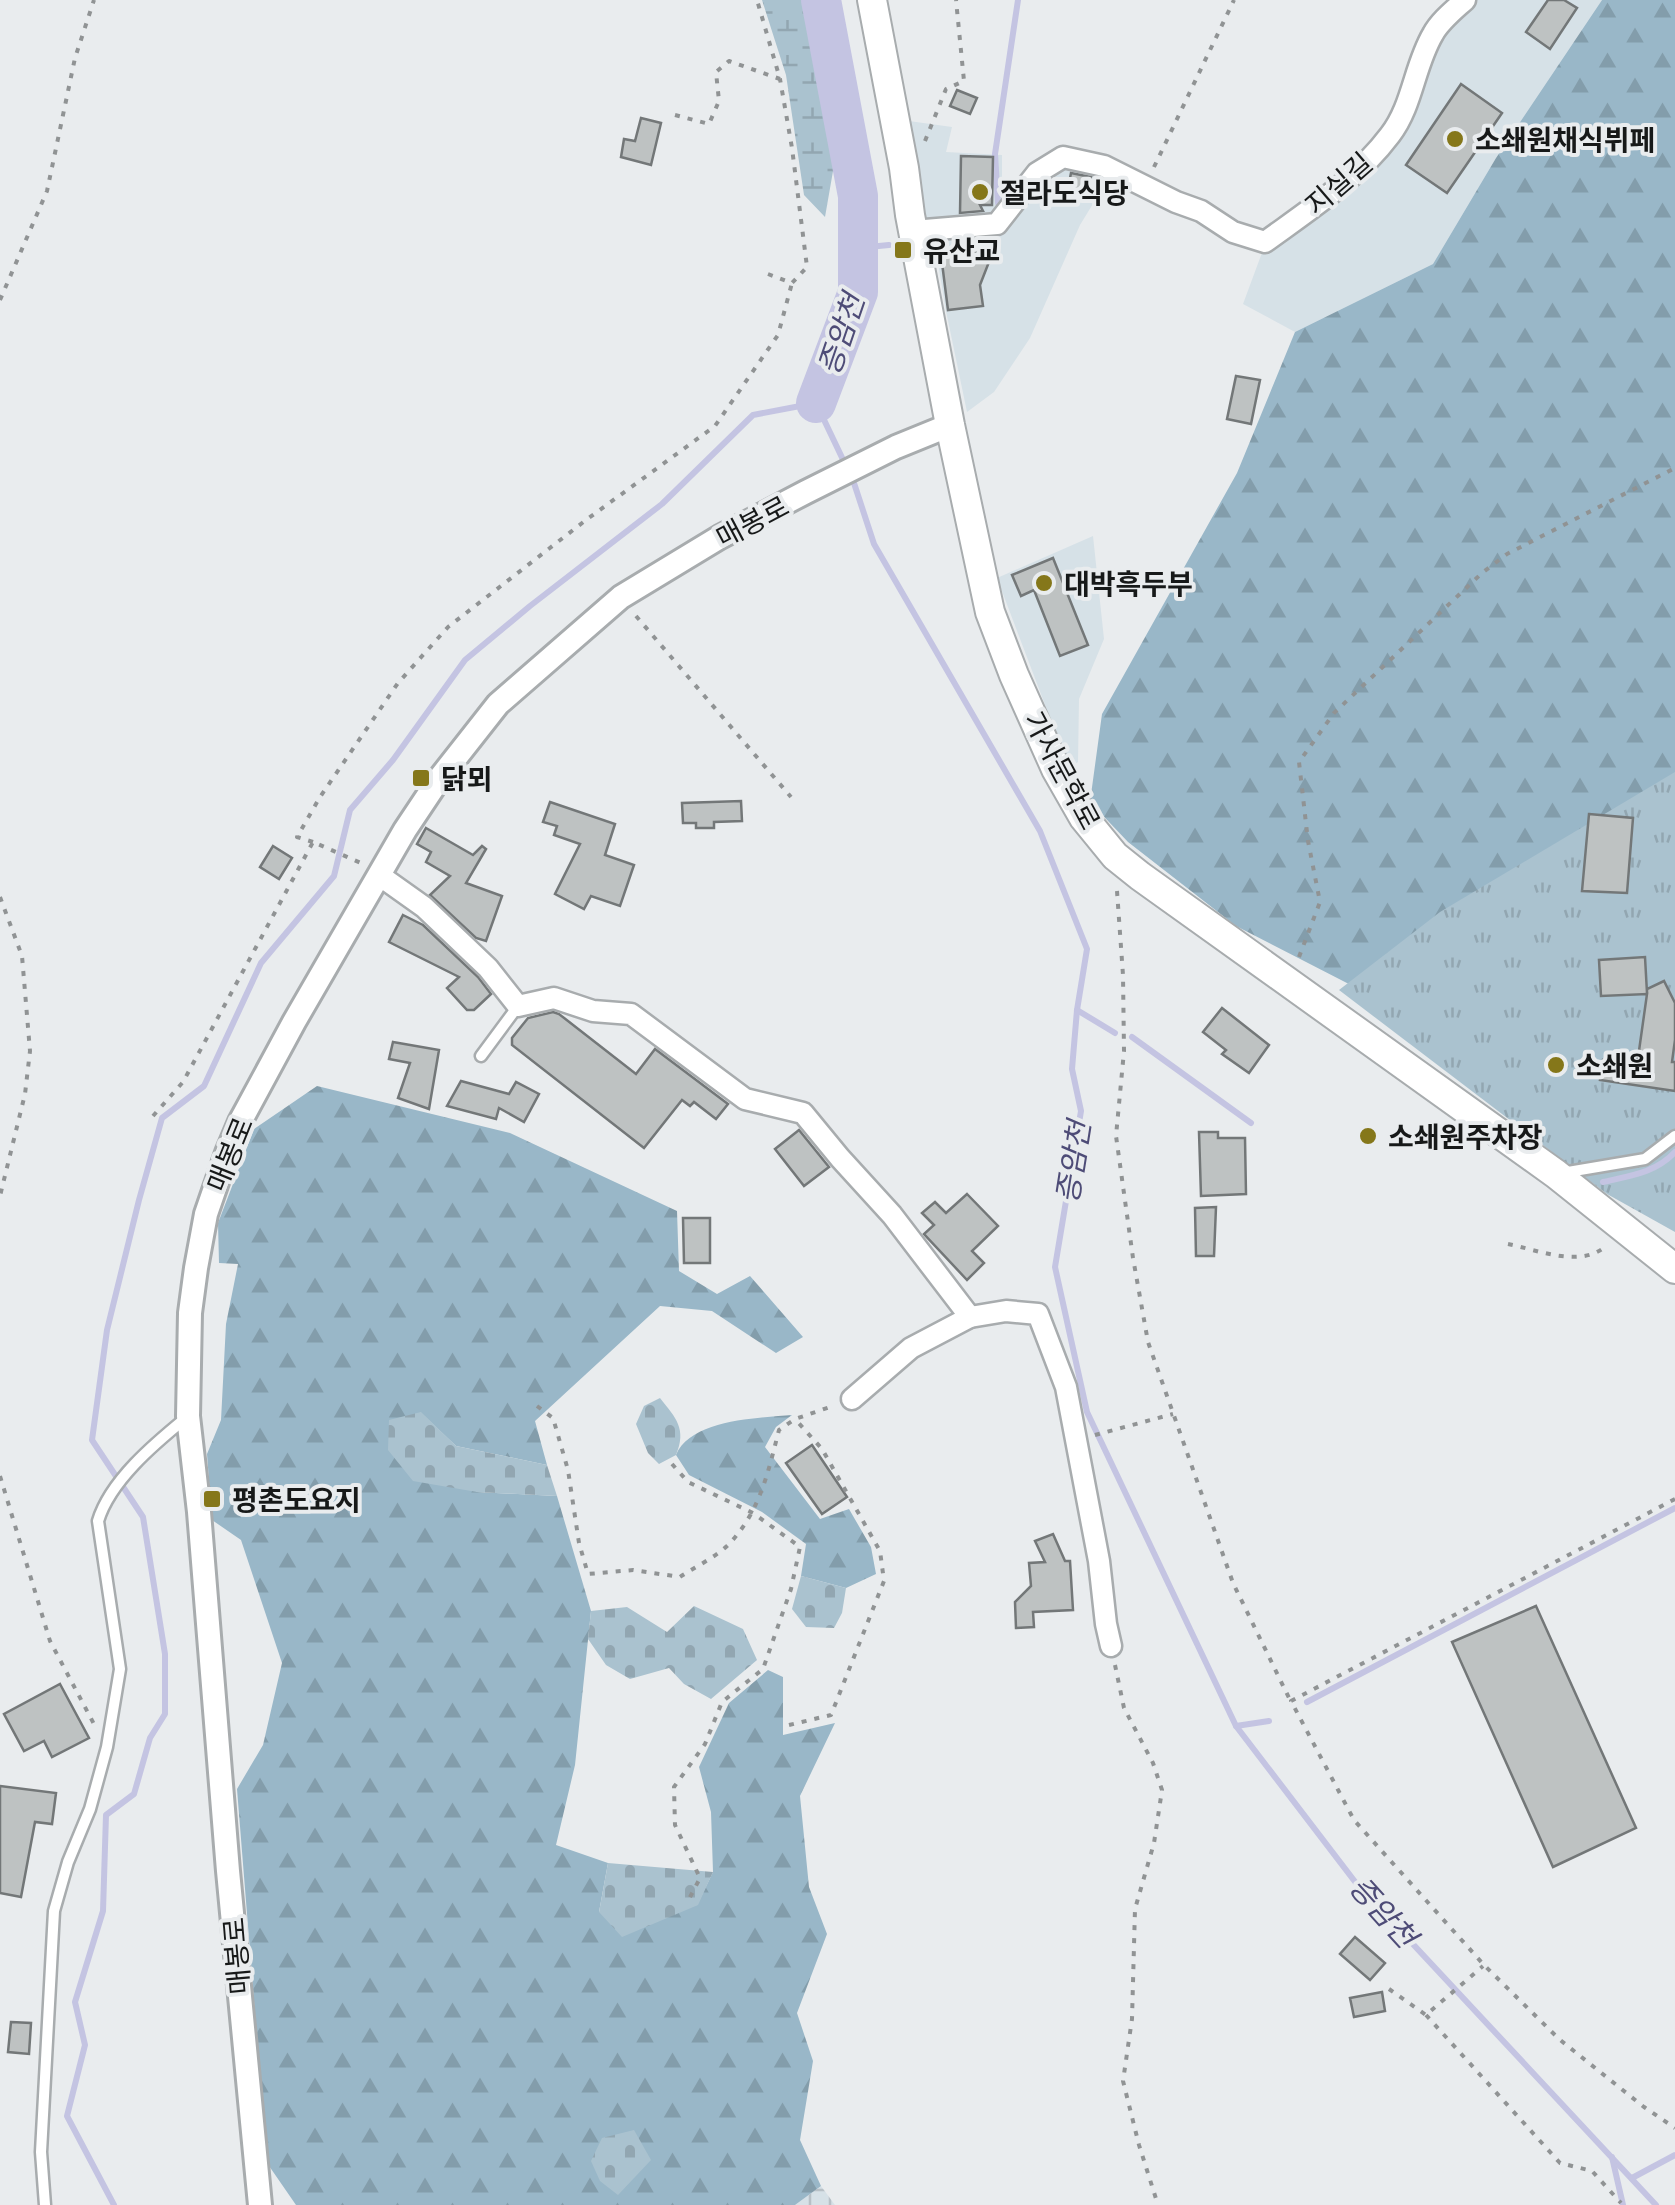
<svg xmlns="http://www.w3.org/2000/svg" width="1675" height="2205" font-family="'Exo 2','Noto Sans KR',sans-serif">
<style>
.built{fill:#d6e1e7}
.industrial{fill:url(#industrial-grid)}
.forest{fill:url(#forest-firs)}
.wetland{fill:url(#wetland-marsh)}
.cemetery{fill:url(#cemetery-stones)}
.park{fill:url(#park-tufts)}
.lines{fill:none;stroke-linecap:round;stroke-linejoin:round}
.stream{stroke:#c4c4e2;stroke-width:6}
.river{stroke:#c4c4e2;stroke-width:40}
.building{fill:#bec2c2;stroke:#737778;stroke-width:2.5}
.service-casing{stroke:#a8acae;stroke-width:15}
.minor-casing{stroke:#a8acae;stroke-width:25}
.tertiary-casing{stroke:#a8acae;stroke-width:28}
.secondary-casing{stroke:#a8acae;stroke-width:32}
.path{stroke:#909394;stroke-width:4;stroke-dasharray:5 8;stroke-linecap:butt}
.service{stroke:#fff;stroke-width:10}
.minor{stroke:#fff;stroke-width:20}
.tertiary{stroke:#fff;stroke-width:22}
.secondary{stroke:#fff;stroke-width:28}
.poi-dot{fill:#85771a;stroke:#e9ecee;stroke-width:4}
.labels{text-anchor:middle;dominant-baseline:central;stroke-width:8;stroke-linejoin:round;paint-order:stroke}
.poi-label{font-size:28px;font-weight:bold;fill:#171919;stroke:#e9ecee;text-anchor:start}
.street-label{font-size:28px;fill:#171919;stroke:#e9ecee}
.water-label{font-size:30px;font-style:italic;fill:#4e4c77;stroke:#e9ecee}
</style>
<defs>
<pattern id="industrial-grid" width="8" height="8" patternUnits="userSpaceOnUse" patternTransform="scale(2.5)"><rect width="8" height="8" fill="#d6e1e7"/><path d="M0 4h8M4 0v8" fill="none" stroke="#b7c0c6"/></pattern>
<pattern id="forest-firs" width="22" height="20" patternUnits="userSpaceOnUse" patternTransform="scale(2.5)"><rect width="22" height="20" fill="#99b7c8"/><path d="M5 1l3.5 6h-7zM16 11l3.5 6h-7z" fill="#839dab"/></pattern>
<pattern id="wetland-marsh" width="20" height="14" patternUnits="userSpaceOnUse" patternTransform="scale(2.5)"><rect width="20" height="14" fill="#aac2cf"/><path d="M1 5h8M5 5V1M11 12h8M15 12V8" fill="none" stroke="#92a6b1"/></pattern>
<pattern id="cemetery-stones" width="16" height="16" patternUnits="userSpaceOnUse" patternTransform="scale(2.5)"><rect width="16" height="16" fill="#aac2cf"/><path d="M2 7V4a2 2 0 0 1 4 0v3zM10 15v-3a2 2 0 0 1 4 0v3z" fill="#92a6b1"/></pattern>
<pattern id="park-tufts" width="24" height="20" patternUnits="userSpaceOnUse" patternTransform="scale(2.5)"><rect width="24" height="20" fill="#aac2cf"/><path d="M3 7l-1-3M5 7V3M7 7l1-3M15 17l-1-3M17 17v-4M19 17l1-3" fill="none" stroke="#92a6b1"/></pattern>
</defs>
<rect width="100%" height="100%" fill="#e9ecee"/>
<g class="built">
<path d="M1475 0H1602L1496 158 1433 264 1295 332 1243 304 1263 250 1343 195 1442 33Z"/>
<path d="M909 121 952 127 946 152 1002 155V200L988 219 923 222Z"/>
<path d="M1065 160 1110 176 1080 225 1030 338 994 392 967 412 946 311 934 239 999 231 1041 175Z"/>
<path d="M1093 536 1104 639 1079 699 1078 762 1069 768 997 578Z"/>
</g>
<path class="industrial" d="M821 2186 835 2205H795Z"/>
<g class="forest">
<path d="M1602 0H1675V1195L1415 1018 1236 926 1128 842 1090 802 1102 714 1237 473 1295 332 1433 264 1496 158Z"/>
<path d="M317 1086 510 1133 677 1211 679 1271 717 1294 750 1276 803 1337 776 1353 712 1311 660 1306 535 1421 547 1465 456 1446 420 1412 477 1492 557 1496 591 1611 575 1765 556 1845 608 1863 599 1912 697 1905 713 1872 711 1812 699 1767 729 1703 768 1670 783 1677V1735L835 1723 800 1796 809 1887 827 1934 797 2013 813 2061 800 2140 821 2186 795 2205H296L267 2163 237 1789 263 1745 282 1663 241 1540 212 1520 207 1454 221 1420 226 1324 238 1264 219 1263 218 1223 254 1129Z"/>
<path d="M792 1415 776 1427 765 1447 820 1519 849 1509 871 1547 876 1574 846 1588 801 1576 806 1544 762 1512 689 1475 676 1455C691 1419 759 1418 792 1415Z"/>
</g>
<path class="wetland" d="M762 0H803L821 56 840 131 825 217 804 195 786 75Z"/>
<g class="cemetery">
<path d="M660 1398C676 1418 687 1429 676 1455L659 1464 648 1453 636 1424 644 1406Z"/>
<path d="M421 1412 456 1446 547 1465 557 1496 477 1492 413 1481 388 1450 389 1420Z"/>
<path d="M801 1576 846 1588 842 1613 834 1628 806 1627 792 1609Z"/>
<path d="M694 1606 743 1629 757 1660 711 1699 684 1684 669 1668 630 1679 606 1665 588 1639 591 1611 627 1607 667 1632Z"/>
<path d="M608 1863 713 1872 698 1905 622 1937 599 1912Z"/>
<path d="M634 2130 651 2160 618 2195 600 2181 591 2161 602 2138Z"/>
</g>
<path class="park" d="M1675 772V1232L1607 1194 1339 990 1440 912Z"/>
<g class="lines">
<g class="stream">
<path d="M998 203 995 154 1018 0"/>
<path d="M858 248 889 245"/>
<path d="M852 477 874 544 1040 831 1087 949 1077 1010 1072 1069 1081 1111 1055 1267 1087 1412 1236 1726 1356 1883 1656 2205"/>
<path d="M1077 1010 1115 1033"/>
<path d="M1132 1037 1251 1123"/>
<path d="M1603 1182C1629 1176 1656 1173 1675 1152"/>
<path d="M1307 1702 1675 1508"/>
<path d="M1236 1726 1269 1721"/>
<path d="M1612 2157 1623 2205"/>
<path d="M1632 2178 1675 2155"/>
<path d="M114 2205 67 2116 85 2045 75 2002 103 1911 106 1815 134 1794 150 1738 165 1714V1654L143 1517 92 1440 107 1330 139 1200 162 1118 204 1086 261 963 334 876 350 810 393 760 465 660 530 606 662 504 753 415 816 403 846 466"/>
</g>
<path class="river" d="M816 403 858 292V196L821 0"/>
</g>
<g class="building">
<path d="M1548 0H1564L1577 8 1550 49 1526 32Z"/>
<path d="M1461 84 1502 113 1447 193 1406 165Z"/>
<path d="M957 90 977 98 970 114 950 106Z"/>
<path d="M641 118 661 123 651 165 621 157 624 139 635 141Z"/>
<path d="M961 156 993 157 992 205H980L983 211 960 213Z"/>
<path d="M1071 173 1091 177 1088 192 1068 188Z"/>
<path d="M994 249 980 285 983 306 948 310 941 255Z"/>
<path d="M1236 376 1260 380 1251 424 1227 419Z"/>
<path d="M1053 558 1088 645 1060 656 1034 590 1021 596 1012 575Z"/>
<path d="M741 801 742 821 714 822V828H696V823H683L682 803Z"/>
<path d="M550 802 615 824 605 855 634 865 620 906 591 896 584 909 555 894 580 844 554 835 557 826 543 822Z"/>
<path d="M1589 814 1633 818 1627 893 1582 891Z"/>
<path d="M426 828 473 855 482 846 486 849 466 883 502 896 486 941 476 938 430 895 450 876 426 862 431 852 417 844Z"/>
<path d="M273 846 292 858 279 879 260 867Z"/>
<path d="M403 915 423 925 478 977 491 994 474 1010H467L447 988 459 977 389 942Z"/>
<path d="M1645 957 1647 993V989L1664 981 1675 1003V1040L1672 1062H1675V1091L1600 1080 1603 1060 1637 1065 1647 994 1601 996 1599 960Z"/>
<path d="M1222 1008 1269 1045 1249 1073 1222 1054 1226 1050 1203 1032Z"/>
<path d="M553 1012 559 1014 636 1074 655 1049 728 1104 716 1119 694 1102 690 1106 682 1100 644 1148 512 1045V1038L528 1018Z"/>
<path d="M393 1042 439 1050 429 1109 398 1098 410 1063 389 1059Z"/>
<path d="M461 1081 509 1094 516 1082 539 1094 524 1122 499 1108 496 1119 447 1106Z"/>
<path d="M799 1130 829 1167 804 1186 775 1149Z"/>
<path d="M1199 1132H1218V1138H1245L1246 1194 1201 1196Z"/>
<path d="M967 1194 998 1226 972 1251 984 1263 967 1280 924 1234 934 1225 922 1213 935 1202 946 1213Z"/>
<path d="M1216 1207 1214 1256H1196L1195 1208Z"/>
<path d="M683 1218H710V1263H684Z"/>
<path d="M812 1445 847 1497 822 1514 786 1463Z"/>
<path d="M1053 1534 1065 1561H1070L1073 1610 1033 1612 1034 1627 1016 1628 1015 1602 1031 1586 1029 1563 1045 1562 1035 1541Z"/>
<path d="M1536 1606 1636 1828 1553 1867 1452 1642Z"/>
<path d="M60 1684 89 1738 52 1757 44 1741 24 1751 4 1714Z"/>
<path d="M0 1786 56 1793 52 1824 35 1822 21 1897 0 1893Z"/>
<path d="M1355 1937 1385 1963 1370 1980 1340 1954Z"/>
<path d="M1382 1992 1385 2011 1354 2017 1350 1998Z"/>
<path d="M11 2022 31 2023 29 2054 8 2052Z"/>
</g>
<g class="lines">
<defs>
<g id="service">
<path d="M481 1056 518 1006"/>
<path d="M1562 1173 1645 1159 1675 1136"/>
<path d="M45 2205 41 2152 54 1911 68 1862 90 1809 107 1747 120 1669 98 1521C110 1481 154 1444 186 1418"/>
</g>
<g id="minor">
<path d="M913 231 997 224 1037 173 1063 157 1104 166 1176 202 1201 211 1233 232 1265 242C1309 210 1357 179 1390 135 1413 105 1414 66 1433 34 1440 21 1454 10 1465 0"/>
<path d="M379 875 424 907 488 968 518 1006 554 998 593 1011 631 1014 745 1099 803 1113 840 1158 892 1215 970 1317 1006 1311 1038 1314 1066 1387 1099 1561 1106 1624 1111 1646"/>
<path d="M852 1399 911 1348 970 1317"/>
</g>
<path id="tertiary" d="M260 2205 228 1871 199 1512 188 1416 190 1313 196 1268 206 1214 227 1153 240 1122 294 1022 405 830 439 779 498 704 621 597 720 537 806 492 896 447 950 425"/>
<path id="secondary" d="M872 0 904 168 910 215 950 425 990 612 1014 675 1056 769 1084 818 1115 856 1140 876 1556 1174 1675 1269"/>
</defs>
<use href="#service" class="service-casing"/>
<use href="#minor" class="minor-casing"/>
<use href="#tertiary" class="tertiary-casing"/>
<use href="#secondary" class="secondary-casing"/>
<g class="path">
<path d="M675 115 709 124 719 101 716 72 729 61 780 79 757 0"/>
<path d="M925 141 946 89 964 81 956 0"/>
<path d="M1154 167 1234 0"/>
<path d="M768 274 792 283 807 267 792 148 780 79"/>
<path d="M0 300 47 191 75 58 94 0"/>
<path d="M636 616 791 797"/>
<path d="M313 842 297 837 320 797 398 683 448 627 586 520 715 426 778 335 792 283"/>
<path d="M1117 891 1123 975 1124 1051 1116 1136 1133 1258 1148 1342 1233 1583 1290 1700"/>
<path d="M0 897 22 956 30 1051 25 1094 0 1196"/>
<path d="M1299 957 1320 902 1308 841 1299 762 1334 713 1482 573 1507 554 1675 468"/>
<path d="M153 1116 183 1082 313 842 361 863"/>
<path d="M1508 1244C1538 1250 1582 1269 1607 1245"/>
<path d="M537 1406 553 1418 568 1470 579 1543 588 1574 633 1570 680 1577C695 1567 714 1558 727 1546 760 1513 768 1472 779 1430L795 1419 833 1406"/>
<path d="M1095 1435 1173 1414"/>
<path d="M672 1464 688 1482 753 1513 800 1547 791 1589 763 1669 722 1702 705 1744 674 1787 675 1825 700 1878 688 1901"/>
<path d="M0 1476 50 1641 95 1726"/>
<path d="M1675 1499 1291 1701 1354 1820 1484 1965 1559 2039 1644 2107 1675 2128"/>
<path d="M1115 1665 1124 1708 1153 1763 1162 1790 1154 1843 1135 1909 1132 2019 1123 2081 1139 2145 1158 2205"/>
<path d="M789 1725 831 1715 884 1581 880 1551 822 1449 795 1419"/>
<path d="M1389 1989 1426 2015 1483 1966"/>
<path d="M1426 2015 1560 2163 1592 2171 1621 2203"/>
</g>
<use href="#service" class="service"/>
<use href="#minor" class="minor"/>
<use href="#tertiary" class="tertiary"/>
<use href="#secondary" class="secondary"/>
</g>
<g class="poi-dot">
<circle cx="1455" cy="139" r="10"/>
<circle cx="980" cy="192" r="10"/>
<rect x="893" y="240" width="20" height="20" rx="5"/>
<circle cx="1044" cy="583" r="10"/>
<rect x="411" y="768" width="20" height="20" rx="5"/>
<circle cx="1556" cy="1065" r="10"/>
<circle cx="1368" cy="1136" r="10"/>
<rect x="202" y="1489" width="20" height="20" rx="5"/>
</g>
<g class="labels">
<g class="poi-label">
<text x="1475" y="139">소쇄원채식뷔페</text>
<text x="1000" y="192">절라도식당</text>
<text x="923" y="250">유산교</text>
<text x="1064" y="583">대박흑두부</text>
<text x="441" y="778">닭뫼</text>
<text x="1576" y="1065">소쇄원</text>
<text x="1388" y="1136">소쇄원주차장</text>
<text x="232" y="1499">평촌도요지</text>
</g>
<g class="street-label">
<text transform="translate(1338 183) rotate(-41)">지실길</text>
<text transform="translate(752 521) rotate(-28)">매봉로</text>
<text transform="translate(1063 770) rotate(62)">가사문학로</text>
<text transform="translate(229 1154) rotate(-68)">매봉로</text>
<text transform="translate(236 1956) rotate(-95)">매봉로</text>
</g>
<g class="water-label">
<text transform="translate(840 334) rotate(-71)">증암천</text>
<text transform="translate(1072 1162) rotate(-81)">증암천</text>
<text transform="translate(1384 1911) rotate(48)">증암천</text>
</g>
</g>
</svg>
